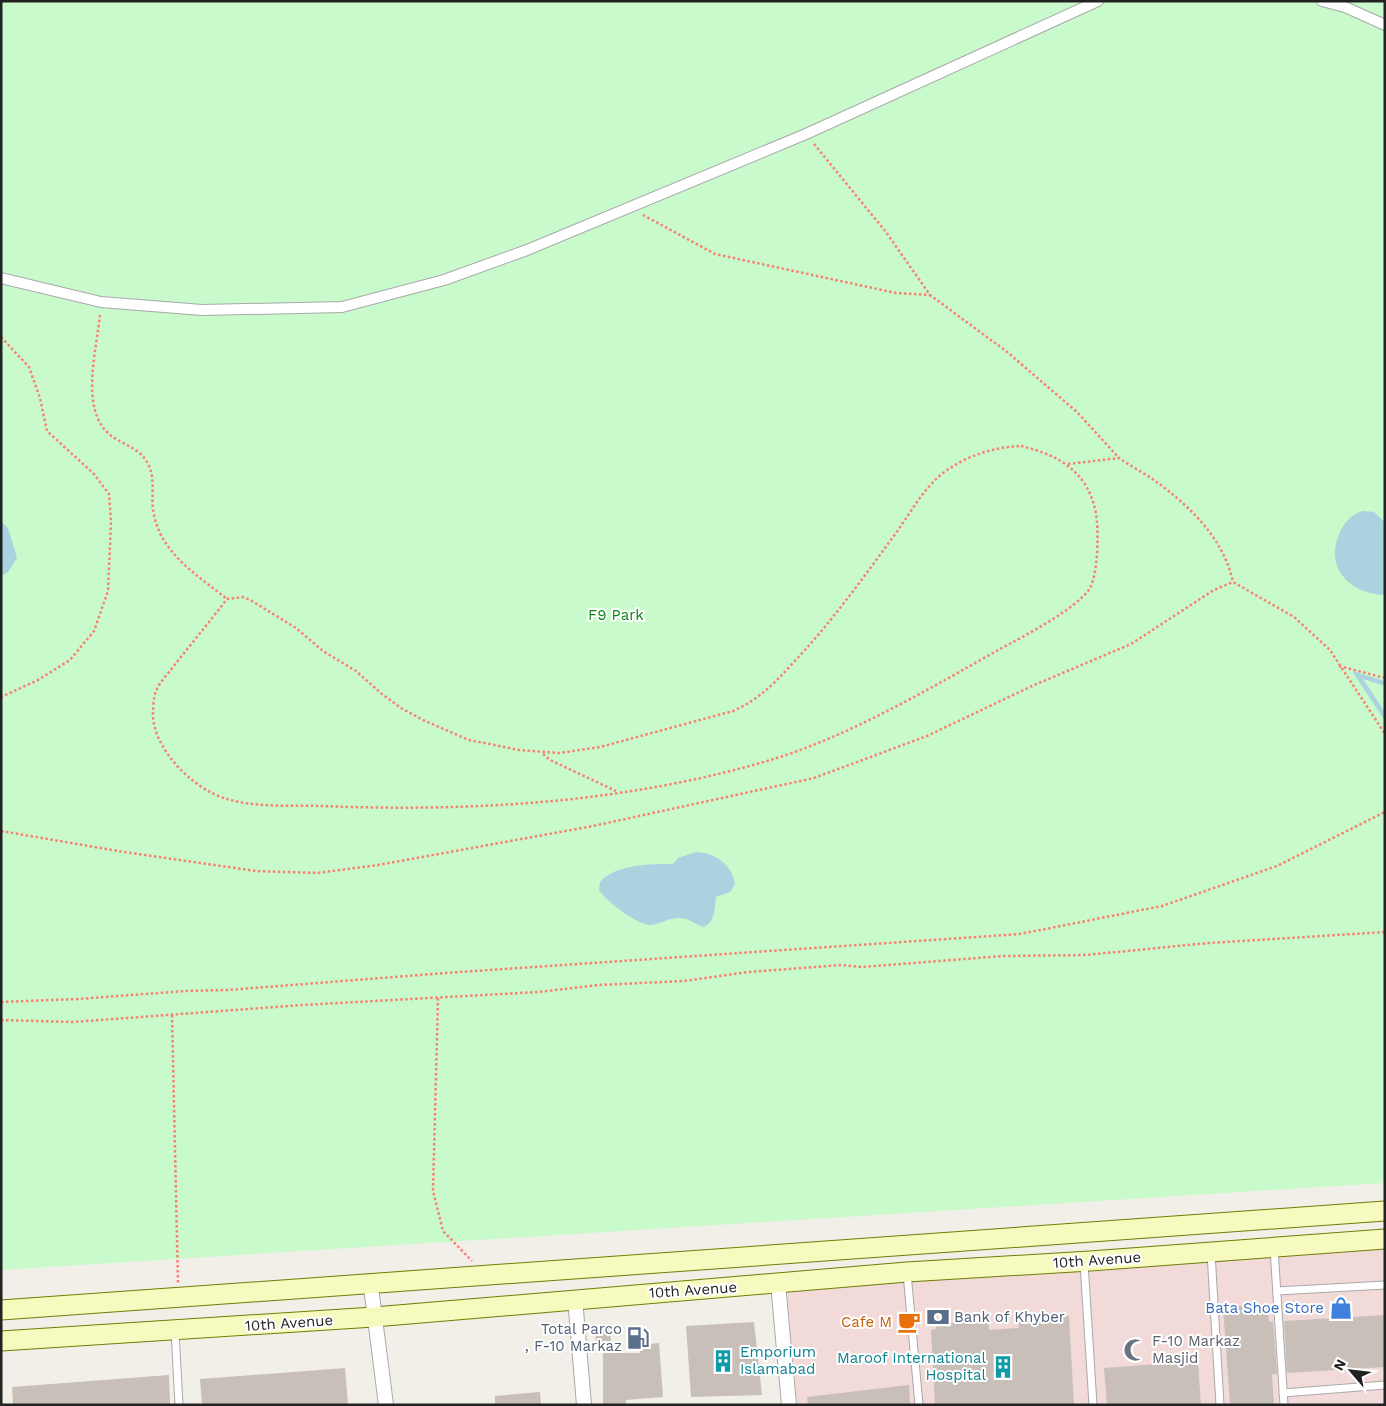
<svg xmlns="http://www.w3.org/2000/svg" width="1386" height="1406" font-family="'Work Sans',sans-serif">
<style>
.commercial{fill:#f2dad9}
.park{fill:#c8facc}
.water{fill:#aad3df}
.building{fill:#c7bfb8}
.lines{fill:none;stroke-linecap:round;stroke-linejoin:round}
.service-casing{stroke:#a9a9a9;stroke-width:9}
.pedestrian-casing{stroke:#a9a9a9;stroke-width:12}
.minor-casing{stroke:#a9a9a9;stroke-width:16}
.secondary-casing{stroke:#707d05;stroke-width:21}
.path{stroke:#fa8072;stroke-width:2.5;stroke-dasharray:2.5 2.5;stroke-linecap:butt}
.service{stroke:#fff;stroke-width:7}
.pedestrian{stroke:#fff;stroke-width:10}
.minor{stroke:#fff;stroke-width:14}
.secondary{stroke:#f7fabf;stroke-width:19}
.labels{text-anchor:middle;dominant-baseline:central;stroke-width:4;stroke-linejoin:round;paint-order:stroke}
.park-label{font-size:15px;fill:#0c8416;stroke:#fff}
.street-label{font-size:15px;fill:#222;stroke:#fff}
.shop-label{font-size:15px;fill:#366cbe;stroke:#fff;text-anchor:end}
.service-label{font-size:15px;fill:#4e5e75;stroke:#fff;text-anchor:start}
.food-label{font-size:15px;fill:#c56008;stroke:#fff;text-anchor:end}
.worship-label{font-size:15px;fill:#5b616d;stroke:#fff;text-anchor:start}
.culture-label{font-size:15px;fill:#0d838f;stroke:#fff;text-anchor:start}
</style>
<rect width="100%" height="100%" fill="#f2efe9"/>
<path class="commercial" d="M1385 1248V1405H797L787 1290Z"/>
<path class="park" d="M1 1H1385V1183L1 1270Z"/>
<g class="water">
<path d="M1363 511 1374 512 1385 522V595C1347 594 1322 564 1342 528 1347 520 1354 513 1363 511Z"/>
<path d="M1 521 8 528 17 558 8 572 1 576Z"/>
<path d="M1352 671 1385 681V686L1363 679 1385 712V721Z"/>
<path d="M696 852C715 853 732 864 735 884L730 892 716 897C714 910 716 920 704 927 695 924 687 917 678 918 668 918 660 924 651 925 637 925 607 902 599 890L600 882C616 864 650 864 673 864L678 858Z"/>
</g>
<g class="building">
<path d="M1268 1304 1269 1322 1273 1321 1277 1374H1272L1274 1405H1230L1223 1307Z"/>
<path d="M1385 1315V1367L1287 1373 1284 1321Z"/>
<path d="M1069 1316 1074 1405H935L931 1330 936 1329V1324L988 1321 989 1330 1019 1328 1018 1319Z"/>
<path d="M754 1322 762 1395 691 1397 686 1326Z"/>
<path d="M610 1328 611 1341 596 1342 595 1329Z"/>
<path d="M659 1343 663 1397 626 1400V1405H603V1353H640L639 1345Z"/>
<path d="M1198 1361 1201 1405H1107L1104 1368Z"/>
<path d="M345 1368 348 1405H202L200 1379Z"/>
<path d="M169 1375 170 1405H13L12 1387Z"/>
<path d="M909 1385 910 1405H808L807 1397Z"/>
<path d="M540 1392 541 1405H495V1396Z"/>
</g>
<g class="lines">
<defs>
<g id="service">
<path d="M1274 1248 1284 1405"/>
<path d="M1211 1253 1220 1405"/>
<path d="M1084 1263 1093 1405"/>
<path d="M907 1273 919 1405"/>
<path d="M1277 1291 1385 1285"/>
<path d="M175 1331 179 1405"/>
<path d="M1283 1393 1385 1385"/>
</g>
<g id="pedestrian">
<path d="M1322 1 1345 7 1385 25"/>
<path d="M1 278 101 302 202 310 342 307 444 280 527 250 806 134 1098 1"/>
</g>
<g id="minor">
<path d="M778 1283 789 1405"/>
<path d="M371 1287 386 1405"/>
<path d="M575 1298 584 1405"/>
</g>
<g id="secondary">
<path d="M1 1310C463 1281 924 1245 1385 1211"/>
<path d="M1 1341 374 1317 907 1272 1090 1261 1385 1239"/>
</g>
</defs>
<use href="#service" class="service-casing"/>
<use href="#pedestrian" class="pedestrian-casing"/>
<use href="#minor" class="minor-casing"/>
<use href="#secondary" class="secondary-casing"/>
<g class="path">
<path d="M814 144 886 232 930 295 1006 351 1077 412 1119 458"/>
<path d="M643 215 715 254 896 293 930 295"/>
<path d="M100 315C97 347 80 408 108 433 121 445 141 447 149 466 156 482 150 498 154 515 162 554 197 575 227 599"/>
<path d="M1 337 29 367 40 398 47 431 94 474 109 494 111 522 108 591 94 631 70 660 38 680 1 697"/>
<path d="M1021 446C1060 455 1089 473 1096 514 1099 530 1098 574 1090 588 1078 608 1021 638 1000 649 929 689 846 738 767 761 624 803 471 812 322 806 292 805 257 808 227 799 194 790 151 748 153 711 153 706 154 696 156 691 160 681 170 672 176 663 193 642 210 621 227 599L243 597 252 601 296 628 323 651 356 671 382 694 401 708 423 720 469 740 519 750 559 753 600 747 733 711C758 700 774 684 792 664 831 623 863 578 896 533 911 512 923 489 943 473 966 456 993 447 1021 446Z"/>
<path d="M1068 464 1119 458C1132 467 1146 474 1158 483 1192 508 1224 540 1233 582"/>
<path d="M1339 666 1385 678"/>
<path d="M543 754 550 760 616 791"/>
<path d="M1 831 124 852 256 871 317 873 378 865 593 826 814 778 927 736 1032 686 1131 644 1214 590 1233 582 1294 617 1330 650 1385 734"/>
<path d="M438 998 433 1191 443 1231 472 1261"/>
<path d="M1 1002 78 999 185 991 228 990 445 973 1020 934 1162 906 1277 866 1385 812"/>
<path d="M172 1015 178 1283"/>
<path d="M1 1020 73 1022 302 1005 538 992 599 985 684 981 748 972 842 965 862 967 1003 956 1086 955 1209 943 1385 932"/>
</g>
<use href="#service" class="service"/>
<use href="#pedestrian" class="pedestrian"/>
<use href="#minor" class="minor"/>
<use href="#secondary" class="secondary"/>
</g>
<defs>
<symbol id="shop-bare" viewBox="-9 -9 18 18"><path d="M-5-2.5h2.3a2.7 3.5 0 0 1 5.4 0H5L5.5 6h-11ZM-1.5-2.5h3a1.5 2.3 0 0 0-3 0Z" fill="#3f7fe0" stroke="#fff" stroke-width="2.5" paint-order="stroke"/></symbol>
<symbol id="bank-bare" viewBox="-9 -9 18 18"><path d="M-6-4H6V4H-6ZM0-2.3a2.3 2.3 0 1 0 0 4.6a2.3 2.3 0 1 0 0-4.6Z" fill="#5c6f8a" stroke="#fff" stroke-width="2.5" paint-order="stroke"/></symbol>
<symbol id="cafe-bare" viewBox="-9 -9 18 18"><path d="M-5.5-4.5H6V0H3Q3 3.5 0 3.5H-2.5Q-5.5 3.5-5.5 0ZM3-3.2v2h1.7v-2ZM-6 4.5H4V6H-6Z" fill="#e8710a" stroke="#fff" stroke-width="2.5" paint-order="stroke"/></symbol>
<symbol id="fuel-bare" viewBox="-9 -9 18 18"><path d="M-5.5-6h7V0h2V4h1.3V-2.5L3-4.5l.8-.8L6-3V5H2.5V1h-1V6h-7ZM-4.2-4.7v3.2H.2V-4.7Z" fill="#5c6f8a" stroke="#fff" stroke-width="2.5" paint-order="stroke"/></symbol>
<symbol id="mosque-bare" viewBox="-9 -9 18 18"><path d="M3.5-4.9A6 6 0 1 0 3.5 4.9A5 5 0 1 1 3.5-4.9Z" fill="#6b7280" stroke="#fff" stroke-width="2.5" paint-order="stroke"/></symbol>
<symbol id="building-bare" viewBox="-9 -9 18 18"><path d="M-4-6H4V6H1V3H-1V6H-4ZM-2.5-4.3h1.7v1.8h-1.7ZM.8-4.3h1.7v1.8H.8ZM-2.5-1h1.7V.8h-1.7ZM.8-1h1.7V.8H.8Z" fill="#0f9aa8" stroke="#fff" stroke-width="2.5" paint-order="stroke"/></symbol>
</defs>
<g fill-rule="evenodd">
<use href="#shop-bare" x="1325" y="1292" width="32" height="32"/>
<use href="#bank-bare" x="922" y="1301" width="32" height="32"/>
<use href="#cafe-bare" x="893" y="1306" width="32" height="32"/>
<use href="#fuel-bare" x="622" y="1322" width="32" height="32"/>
<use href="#mosque-bare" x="1119" y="1334" width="32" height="32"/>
<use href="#building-bare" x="707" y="1345" width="32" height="32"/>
<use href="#building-bare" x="987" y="1351" width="32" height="32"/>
</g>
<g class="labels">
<g class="park-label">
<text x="616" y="615">F9 Park</text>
</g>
<g class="street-label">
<text transform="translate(1097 1260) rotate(-4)">10th Avenue</text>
<text transform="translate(693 1290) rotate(-4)">10th Avenue</text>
<text transform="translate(289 1323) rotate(-4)">10th Avenue</text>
</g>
<g class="shop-label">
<text x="1324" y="1308">Bata Shoe Store</text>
</g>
<g class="service-label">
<text x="954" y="1317">Bank of Khyber</text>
<text x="622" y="1329" text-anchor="end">Total Parco<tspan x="622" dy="17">, F-10 Markaz</tspan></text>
</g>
<g class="food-label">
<text x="892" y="1322">Cafe M</text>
</g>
<g class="worship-label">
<text x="1152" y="1341">F-10 Markaz<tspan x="1152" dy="17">Masjid</tspan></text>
</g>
<g class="culture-label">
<text x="740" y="1352">Emporium<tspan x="740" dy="17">Islamabad</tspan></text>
<text x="986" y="1358" text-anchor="end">Maroof International<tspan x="986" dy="17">Hospital</tspan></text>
</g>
</g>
<rect width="1386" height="1406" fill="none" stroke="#222222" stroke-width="5"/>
<g transform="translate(1351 1371) rotate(298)" stroke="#ffffff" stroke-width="4" paint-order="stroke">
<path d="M0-4L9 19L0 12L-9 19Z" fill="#222222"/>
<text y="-8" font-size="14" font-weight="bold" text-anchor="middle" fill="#222222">N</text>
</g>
</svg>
